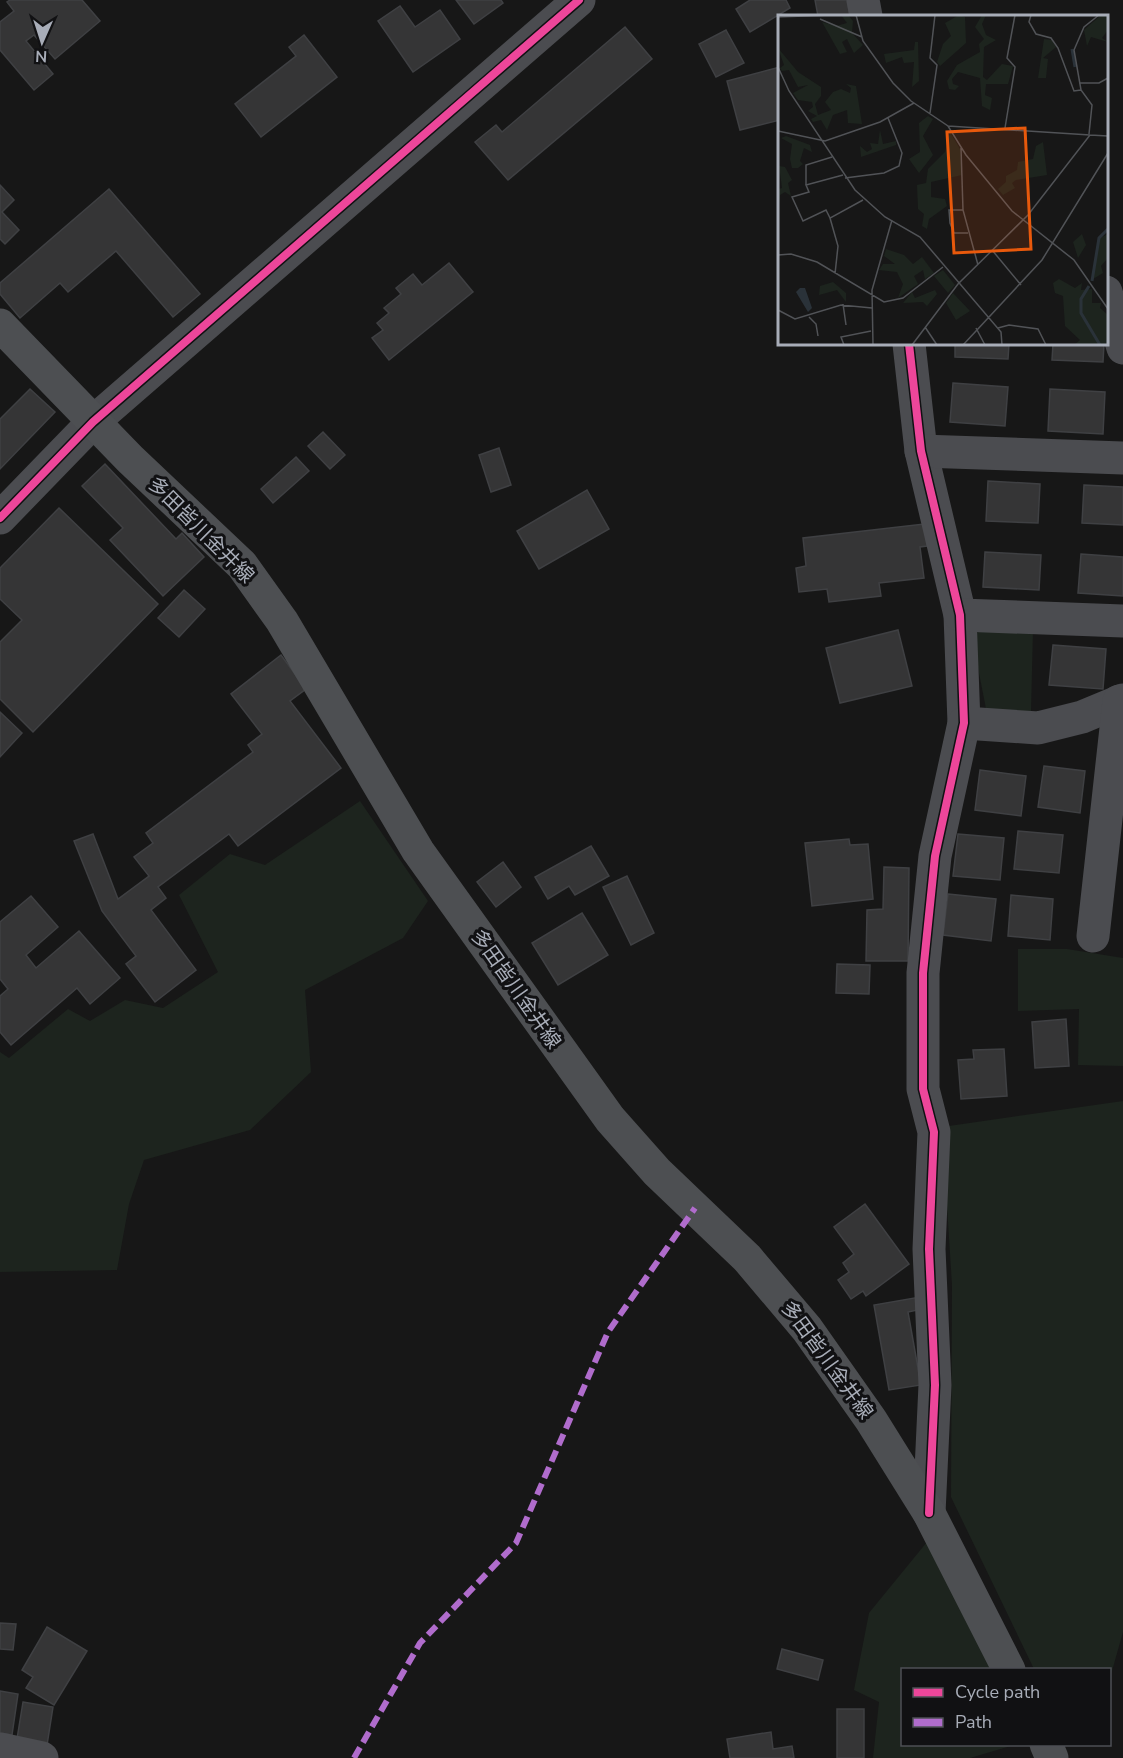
<svg xmlns="http://www.w3.org/2000/svg" width="1123" height="1758" font-family="'Nunito Sans','Noto Sans JP',sans-serif">
<style>
.green{fill:#1d241e}
.building{fill:#353536;stroke:#3f4043;stroke-width:1.5}
.lines{fill:none;stroke-linecap:round;stroke-linejoin:round}
.minor{stroke:#4b4c50;stroke-width:33}
.major{stroke:#4d4f52;stroke-width:33}
.quiet{stroke:#b06ccc;stroke-width:6;stroke-dasharray:12 6;stroke-linecap:butt}
.cycleway-casing{stroke:#111113;stroke-width:11}
.cycleway{stroke:#ed469a;stroke-width:8}
.labels{text-anchor:middle;dominant-baseline:central;stroke-width:6;stroke-linejoin:round;paint-order:stroke}
.street-label{font-size:20px;fill:#a8adb8;stroke:#111113}
.inset-river{fill:none;stroke:#2a3239;stroke-width:3}
.inset-road{fill:none;stroke:#515357;stroke-width:1.5}
.view{fill:#e8590c;fill-opacity:0.15;stroke:#e8590c;stroke-width:3}
.inset-edge{fill:none;stroke:#a8adb8;stroke-width:3}
</style>
<rect width="100%" height="100%" fill="#171717"/>
<g class="green">
<path d="M985 627 1033 629 1031 712 987 714 972 637Z"/>
<path d="M360 801 428 901 403 938 305 990 311 1072 250 1130 144 1160 129 1204 117 1270 0 1272V1052L9 1058 68 1009 90 1021 125 1000 163 1008 218 972 179 895 230 854 265 865Z"/>
<path d="M1018 949H1067L1123 958V1066L1078 1065 1079 1009 1018 1011Z"/>
<path d="M1123 1101V1632L1110 1678V1670L1034 1669 951 1497 952 1285 942 1127Z"/>
<path d="M927 1542 993 1669 902 1670V1744L1014 1745 970 1758H873L879 1702 854 1690 869 1613Z"/>
</g>
<g class="building">
<path d="M10 0H82L100 21 55 59 34 35 26 41 53 74 34 90 0 50V22L14 11 7 2Z"/>
<path d="M456 0H501L503 3 474 24Z"/>
<path d="M750 0H786L790 8 750 32 736 9Z"/>
<path d="M815 0H847L850 16H818Z"/>
<path d="M400 6 415 27 440 10 460 39 413 72 378 21Z"/>
<path d="M625 27 652 59 508 180 475 142 496 125 502 132Z"/>
<path d="M726 30 744 63 716 77 699 44Z"/>
<path d="M304 35 337 77 261 137 235 104 296 56 289 47Z"/>
<path d="M780 67V120L740 130 727 81Z"/>
<path d="M0 185 14 200 2 212 19 230 5 244 0 239Z"/>
<path d="M109 189 200 294 173 317 116 251 68 292 60 283 20 318 0 294V283Z"/>
<path d="M449 263 473 292 389 360 372 338 383 330 377 323 389 313 384 308 401 294 396 288 413 274 422 285Z"/>
<path d="M955 344H1009L1008 359 955 357Z"/>
<path d="M1053 344H1104L1103 362 1052 360Z"/>
<path d="M953 383 1008 387 1005 426 950 422Z"/>
<path d="M30 389 55 412 0 469V419Z"/>
<path d="M1050 389 1105 392 1103 434 1048 431Z"/>
<path d="M323 432 345 455 330 469 308 446Z"/>
<path d="M499 448 511 485 491 492 479 455Z"/>
<path d="M296 457 309 471 273 503 261 489Z"/>
<path d="M105 464 176 539 182 533 204 557 163 596 110 540 123 528 82 486Z"/>
<path d="M988 481 1040 484 1038 523 986 521Z"/>
<path d="M1084 485 1123 487V525L1082 523Z"/>
<path d="M587 490 609 529 539 569 517 531Z"/>
<path d="M59 508 158 604 33 732 0 699V642L22 620 0 599V568Z"/>
<path d="M924 524 927 546 920 547 924 578 879 583 881 596 829 602 827 589 799 592 796 568 806 566 803 538Z"/>
<path d="M985 552 1041 555 1039 590 983 587Z"/>
<path d="M1081 554 1123 557V596L1078 593Z"/>
<path d="M184 590 205 609 179 637 158 618Z"/>
<path d="M898 630 912 686 840 703 826 648Z"/>
<path d="M1053 645 1106 649 1103 689 1049 685Z"/>
<path d="M281 655 306 689 290 701 341 768 238 846 229 834 158 887 166 898 151 910 196 970 155 1002 126 964 136 956 102 911 74 841 93 834 118 899 149 876 134 857 153 843 146 833 253 752 248 745 262 734 231 694Z"/>
<path d="M0 712 22 733 0 757Z"/>
<path d="M1044 766 1085 771 1080 813 1038 807Z"/>
<path d="M980 770 1026 776 1021 816 975 810Z"/>
<path d="M1018 831 1063 835 1059 873 1014 869Z"/>
<path d="M958 834 1004 838 1000 880 953 876Z"/>
<path d="M849 839 850 845 868 844 873 899 812 906 805 843Z"/>
<path d="M591 846 609 876 575 895 569 886 548 899 535 877Z"/>
<path d="M503 862 521 887 496 907 477 882Z"/>
<path d="M884 867 909 868 908 961H866L867 910 883 909Z"/>
<path d="M627 876 654 933 631 945 603 887Z"/>
<path d="M948 894 996 899 991 941 943 935Z"/>
<path d="M1011 895 1053 899 1050 940 1008 936Z"/>
<path d="M31 896 58 927 26 955 36 968 79 931 120 978 90 1004 77 988 11 1045 0 1032V996L8 989 0 979V922Z"/>
<path d="M582 913 608 955 558 985 532 943Z"/>
<path d="M837 964 870 965 869 994 836 993Z"/>
<path d="M1066 1019 1069 1066 1035 1068 1032 1022Z"/>
<path d="M1004 1049 1007 1096 961 1099 958 1060 974 1059 973 1050Z"/>
<path d="M865 1204 909 1264 866 1296 863 1291 851 1299 838 1280 849 1272 843 1263 854 1254 834 1227Z"/>
<path d="M920 1297 922 1309 908 1312 921 1385 889 1390 874 1305Z"/>
<path d="M0 1623 16 1624 13 1650 0 1649Z"/>
<path d="M47 1627 87 1651 54 1705 26 1688 33 1677 22 1670Z"/>
<path d="M782 1649 823 1660 818 1680 777 1669Z"/>
<path d="M0 1691 18 1694 12 1735 0 1733Z"/>
<path d="M23 1702 53 1707 47 1745 17 1739Z"/>
<rect x="837" y="1709" width="27" height="49"/>
<path d="M771 1732 773 1749 792 1746 794 1758H730L727 1739Z"/>
</g>
<g class="lines">
<g class="minor">
<path d="M863 0 866 16"/>
<path d="M1106 292 1123 348"/>
<path d="M909 344 921 451 960 615 964 723 935 856 923 973V1089L934 1132 929 1249 935 1385 929 1513"/>
<path d="M921 451 1123 458"/>
<path d="M0 518 93 422 579 0"/>
<path d="M960 615 1123 621"/>
<path d="M964 723 1038 728 1082 717 1123 700"/>
<path d="M1093 936 1119 701"/>
<path d="M0 1749 42 1758"/>
</g>
<g class="major">
<path d="M0 325 130 459 242 565 282 621 418 851 610 1119 657 1172 747 1258 807 1329 871 1420 929 1513 1009 1670"/>
<path d="M1046 1744 1052 1758"/>
</g>
<path class="quiet" d="M354 1758 420 1643 516 1543 608 1332 695 1208"/>
<defs>
<g id="cycleway">
<path d="M909 344 921 451 960 615 964 723 935 856 923 973V1089L934 1132 929 1249 935 1385 929 1513"/>
<path d="M0 518 93 422 579 0"/>
</g>
</defs>
<use href="#cycleway" class="cycleway-casing"/>
<use href="#cycleway" class="cycleway"/>
</g>
<g class="labels">
<g class="street-label">
<text transform="translate(201 530) rotate(45)">多田皆川金井線</text>
<text transform="translate(516 989) rotate(55)">多田皆川金井線</text>
<text transform="translate(827 1360) rotate(54)">多田皆川金井線</text>
</g>
</g>
<g transform="translate(778 15)">
<rect width="330" height="330" fill="#171717"/>
<path d="M63 0H70L75 6 74 18 85 30 76 38 69 24 64 27 69 37 62 39 44 7 58 11 69 8ZM181 0 187 2 188 28 162 51 159 47 165 29 173 21 167 8ZM204 0H208L204 9 208 20 218 25 206 32 205 62 209 65 224 49 235 51 230 69H208L207 80 214 83 212 95 204 91 202 63 180 57 174 64 175 69 181 71 177 75 171 74 169 66 179 50 202 37 201 29 206 24 197 12ZM323 0H330V15L324 23 330 27 313 22 309 31 306 15ZM266 24 274 25 278 32 265 43 270 44 268 63H260ZM137 27H140L141 66 134 72 136 47 126 48 124 42 108 48 106 39 136 35ZM0 33 20 57 43 72V81L37 89 40 100 53 95 47 87 55 77 63 74 72 78 73 73 68 69 78 71 84 109 70 108 69 95 55 100 49 115 43 105 35 107 33 104 39 101 30 96 35 92 34 87 20 85 15 78 30 70 20 72 11 55 4 56 2 53 6 50ZM150 101 155 104 145 121 155 140 141 158 131 144 142 137 141 108ZM102 115 105 129 118 126V130L83 142 82 131 89 137 94 134 92 128 100 129ZM172 117 182 134 184 160 153 167V182L167 184 169 191 151 204 149 214 144 211 146 199 140 194 139 170 148 168 150 154 167 137ZM8 121 32 130 34 137 26 133 22 146 25 149 20 153H14L12 144 14 129 3 123ZM265 127 269 160 238 165 234 168 237 173 225 180 220 174 228 167V161L239 155 240 147 255 144 258 131ZM1 151 7 152 14 165 10 168 13 181 7 177 2 180 0 198V174L4 173ZM304 219 308 230 300 243 295 227ZM330 219V243L323 251 325 258 315 264 320 224ZM108 234 126 240 135 249 144 242 156 258 147 264 145 255 136 261 140 269 120 283 125 269 119 257 101 255 105 249H117L106 241ZM165 255 177 270 170 278 156 261ZM281 264 297 273 304 268 303 275 314 274V288H323L322 293 330 300V330H296L302 325 287 311 285 281 277 278 275 268ZM55 267 68 278V287L59 275 41 280 42 271ZM157 275 159 279 149 291 145 287 125 288 134 277 137 283ZM175 278 192 296 178 305 168 288Z" fill="#1d241e"/>
<path d="M22 273H27L34 293 30 297 18 277Z" fill="#2a3239"/>
<path class="inset-river" d="M294 34 297 52M314 266 321 223 330 214M311 271 303 284V298L322 330"/>
<path class="inset-road" d="M78 0 85 26 115 68 133 86 170 111 188 140 234 196 296 245 330 294M253 0 251 7 258 19 273 23 280 33 296 76 303 75M0 2 53 0M42 4 84 22M0 52 11 76 77 175 107 202 142 222 223 317 224 330M301 68H321L330 63M152 98 159 50 152 43 157 0M170 111 312 120M227 113 237 52 229 43 237 0M0 116 47 126 102 107 136 88M311 119 314 90 303 75 296 35 306 12 321 0M183 133 185 195 200 250M67 163 106 158 121 151 124 138 110 103M28 170V150L54 142M185 195H171L172 208 176 218H190M52 203 48 195 25 206 14 182 31 177 28 170 65 160M214 235 243 270M0 240 13 239 39 247 106 287 125 283 165 252M57 259 60 231 52 203 85 185M65 289 68 310M0 295 17 304 63 290 94 293M31 302 38 309 40 321M147 312 159 330M198 313 207 330M220 313 231 310 260 314 268 330M66 330 63 322 93 316M95 330 94 275 114 205M134 330 180 269 250 200 312 120 330 121M185 330 264 245 330 138"/>
<path class="view" d="M247 113 253 234 176 238 169 117Z"/>
<rect width="330" height="330" class="inset-edge"/>
</g>
<rect x="901" y="1668" width="210" height="78" fill="#111113" stroke="#4d4f55" stroke-width="1.5"/>
<rect x="913" y="1688" width="30" height="9" fill="#ed469a" stroke="#4d4f55" stroke-width="1.5"/>
<text x="955" y="1698" font-size="18" fill="#a8adb8">Cycle path</text>
<rect x="913" y="1718" width="30" height="9" fill="#b06ccc" stroke="#4d4f55" stroke-width="1.5"/>
<text x="955" y="1728" font-size="18" fill="#a8adb8">Path</text>
<g transform="translate(42 42) rotate(183)" stroke="#111113" stroke-width="4.5" paint-order="stroke">
<path d="M0-4.5L10 22L0 15L-10 22Z" fill="#a8adb8"/>
<text y="-9" font-size="16" font-weight="bold" text-anchor="middle" fill="#a8adb8">N</text>
</g>
</svg>
